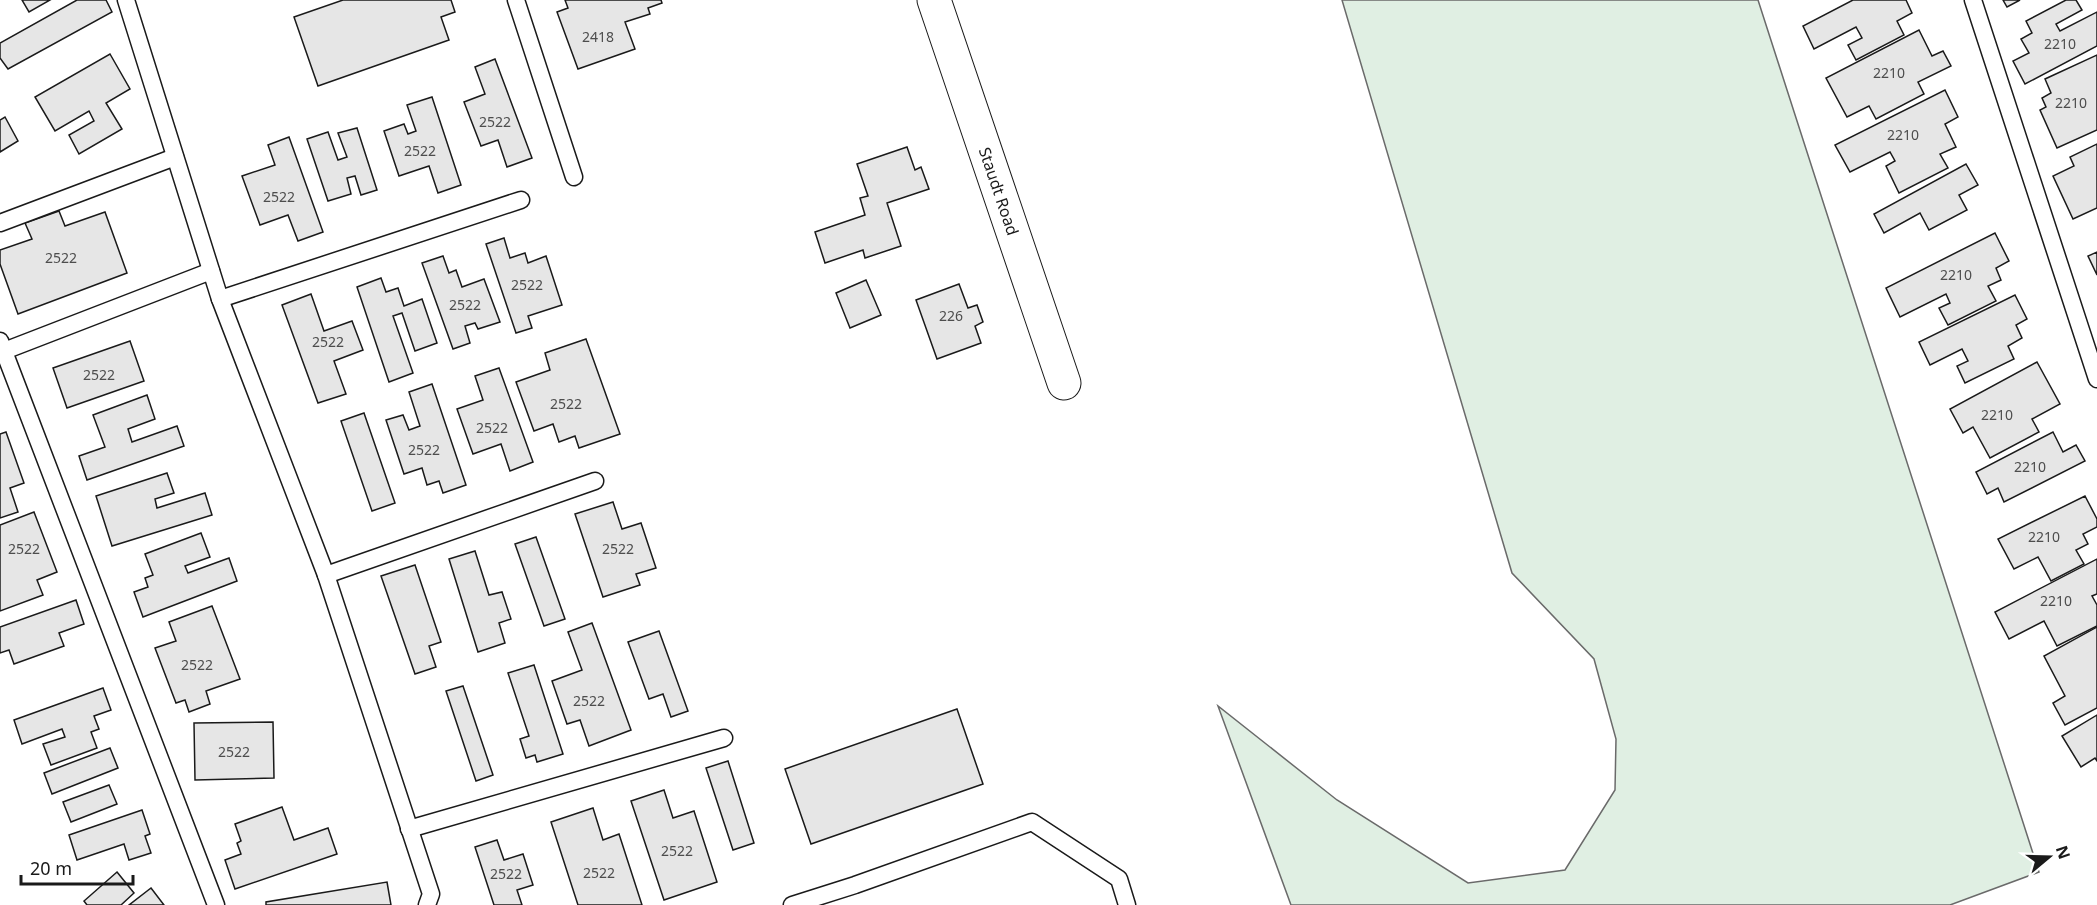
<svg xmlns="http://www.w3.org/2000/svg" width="2097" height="905" font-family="'Noto Sans',sans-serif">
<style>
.green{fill:#e0efe3;stroke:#6a6a6a;stroke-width:1.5}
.building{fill:#e6e6e6;stroke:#1a1a1a;stroke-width:1.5}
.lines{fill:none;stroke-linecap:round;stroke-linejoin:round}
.service-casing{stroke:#1a1a1a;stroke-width:19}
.minor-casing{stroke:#1a1a1a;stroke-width:35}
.service{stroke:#fff;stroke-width:16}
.minor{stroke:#fff;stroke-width:33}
.labels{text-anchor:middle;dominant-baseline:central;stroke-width:4.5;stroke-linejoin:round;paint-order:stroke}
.number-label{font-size:14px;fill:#4d4d4d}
.street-label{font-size:16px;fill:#1a1a1a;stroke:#fff}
</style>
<rect width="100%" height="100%" fill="#fff"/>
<path class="green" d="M1342 0H1758L2039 872 1950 905H1291L1218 706 1337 800 1468 883 1565 870 1615 790 1616 739 1594 659 1512 573Z"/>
<g class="building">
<path d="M22 0H50L29 12Z"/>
<path d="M77 0H106L112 12 8 69 0 58V43Z"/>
<path d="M343 0H451L455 12 441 17 449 40 318 86 294 17Z"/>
<path d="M565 0H661L662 3 648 8 650 14 625 22 635 49 578 69 557 12 568 8Z"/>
<path d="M1853 0H1906L1912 13 1897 21 1904 35 1856 60 1848 45 1862 38 1856 27 1814 49 1803 26Z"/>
<path d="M2003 0H2020L2007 7Z"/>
<path d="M2066 0H2076L2082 10 2056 24 2060 31 2097 12V46L2025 84 2013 61 2029 53 2021 39 2032 33 2026 21Z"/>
<path d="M1919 30 1932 56 1943 51 1951 66 1918 82 1924 94 1876 119 1869 106 1847 117 1826 78Z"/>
<path d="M110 54 130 89 106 103 122 129 79 154 69 135 94 121 89 111 55 131 35 97Z"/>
<path d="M2097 55V130L2057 148 2040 110 2046 107 2042 98 2051 93 2045 79Z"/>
<path d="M495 59 532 158 507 167 498 140 481 146 464 102 485 94 475 67Z"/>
<path d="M1945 90 1958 117 1945 124 1956 147 1940 154 1948 168 1899 193 1886 166 1895 161 1890 152 1850 172 1835 145Z"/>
<path d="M432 97 461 185 438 193 429 166 399 176 384 131 404 124 408 134 416 131 407 105Z"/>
<path d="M5 117 18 141 0 152V120Z"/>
<path d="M357 128 377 190 361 195 355 176 347 178 351 194 328 201 307 139 328 132 338 160 347 157 338 133Z"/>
<path d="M289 137 323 232 298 241 288 215 260 225 242 176 275 165 268 145Z"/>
<path d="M2097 144V208L2073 219 2053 176 2074 166 2070 157Z"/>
<path d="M907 147 915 170 921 167 929 189 887 203 901 246 865 258 863 250 825 263 815 232 865 215 860 198 868 196 857 164Z"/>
<path d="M1966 164 1978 185 1959 195 1967 210 1929 230 1920 213 1884 233 1874 214Z"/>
<path d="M59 211 65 226 105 212 127 273 18 314 0 264V250L32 239 25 223Z"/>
<path d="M1995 233 2009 261 1996 268 2001 280 1988 286 1996 301 1948 325 1939 308 1950 303 1946 294 1900 317 1886 288Z"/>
<path d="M504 238 510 258 525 253 528 263 546 256 562 305 528 316 532 328 516 333 486 244Z"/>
<path d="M2097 252V275L2088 256Z"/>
<path d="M443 256 449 273 456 270 462 287 484 279 500 322 478 329 475 323 465 326 470 343 453 349 422 263Z"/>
<path d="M381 278 386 292 398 288 404 306 422 299 437 343 415 351 402 313 393 316 413 373 389 382 357 287Z"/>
<path d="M866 280 881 315 850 328 836 293Z"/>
<path d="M959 284 968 308 977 305 983 322 975 326 981 343 937 359 916 300Z"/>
<path d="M311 294 324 331 352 321 363 350 334 361 346 394 318 403 282 305Z"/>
<path d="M2015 295 2027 319 2016 325 2022 338 2008 346 2014 359 1965 383 1957 366 1968 361 1962 349 1930 365 1919 342Z"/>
<path d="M586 339 620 434 579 448 575 436 559 442 553 424 534 431 516 382 550 370 545 353Z"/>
<path d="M130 341 144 381 67 408 53 368Z"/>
<path d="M2037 362 2060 404 2032 419 2039 432 1990 458 1973 427 1963 433 1950 409Z"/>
<path d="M499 368 533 462 510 471 501 444 473 454 457 409 483 400 475 376Z"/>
<path d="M432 384 466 485 443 493 439 481 427 485 422 468 404 474 386 420 403 415 409 430 420 426 409 392Z"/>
<path d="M147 395 155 419 128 429 132 442 177 426 184 446 87 480 79 456 105 447 93 415Z"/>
<path d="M364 413 395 503 372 511 341 421Z"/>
<path d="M6 432 24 483 10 488 18 512 0 518V434Z"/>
<path d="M2053 432 2063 452 2076 445 2085 461 2004 502 1998 488 1987 494 1976 472Z"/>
<path d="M167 473 174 493 155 499 157 508 205 493 212 515 112 546 96 496Z"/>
<path d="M2085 496 2097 519V527L2083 534 2088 544 2076 550 2084 564 2051 581 2038 557 2014 569 1998 539Z"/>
<path d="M613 502 622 529 641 523 656 568 636 574 640 585 603 597 575 514Z"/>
<path d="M34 512 57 572 37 580 43 595 0 611V525Z"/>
<path d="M201 533 210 557 185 566 188 573 229 558 237 581 143 617 134 592 148 587 145 578 153 575 145 554Z"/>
<path d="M536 537 565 619 544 626 515 544Z"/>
<path d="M475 551 489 595 502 592 511 619 499 623 505 643 478 652 449 559Z"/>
<path d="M2097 559V594L2092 596 2097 605V626L2057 646 2044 621 2009 639 1995 612Z"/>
<path d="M415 565 441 642 429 646 436 667 415 674 381 576Z"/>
<path d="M76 600 84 624 59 633 64 646 14 664 9 650 0 653V627Z"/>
<path d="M212 606 240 679 206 691 210 704 189 712 185 700 176 703 155 648 176 641 169 622Z"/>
<path d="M592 623 631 730 589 746 580 720 567 724 552 681 582 670 568 632Z"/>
<path d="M2097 627V708L2065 725 2053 703 2065 696 2044 656Z"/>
<path d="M659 631 688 711 671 717 663 694 649 699 628 642Z"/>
<path d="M534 665 563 754 537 762 535 755 526 758 520 739 529 736 508 673Z"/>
<path d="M463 686 493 775 476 781 446 691Z"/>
<path d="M103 688 111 710 94 716 99 729 91 732 97 748 51 765 43 744 65 737 62 729 22 744 14 720Z"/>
<path d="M957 709 983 784 811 844 785 769Z"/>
<path d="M2097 715V761L2095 758 2081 767 2062 736Z"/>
<path d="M273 722 274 778 195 780 194 723Z"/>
<path d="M110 748 118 768 52 794 44 773Z"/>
<path d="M728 761 754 843 733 850 706 768Z"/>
<path d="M109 785 117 804 71 822 63 802Z"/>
<path d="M664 790 673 818 694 811 717 882 664 900 631 801Z"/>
<path d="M282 807 294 840 328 828 337 854 235 889 225 860 241 854 237 843 241 841 235 824Z"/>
<path d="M593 808 603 840 619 834 642 905H578L551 822Z"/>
<path d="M142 810 150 834 145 836 151 853 129 860 124 844 77 860 69 835Z"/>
<path d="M497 840 504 860 523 854 533 885 517 890 522 905H494L475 847Z"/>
<path d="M117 872 134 893 121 905H87L84 901Z"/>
<path d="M387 882 391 905H266V902Z"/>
<path d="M151 888 164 905H129Z"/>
</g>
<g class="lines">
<defs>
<g id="service">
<path d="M126 0 220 299 326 575 431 894 427 905"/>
<path d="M516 0 574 177"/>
<path d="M1973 0 2097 379"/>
<path d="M0 223 175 157"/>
<path d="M220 299 521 200"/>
<path d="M0 341 216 905"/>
<path d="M4 351 211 271"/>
<path d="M326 575 595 481"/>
<path d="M409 829 724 738"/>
<path d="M792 905 855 885 1032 822 1119 879 1127 905"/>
</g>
<g id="minor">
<path id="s1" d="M934 0 1064 383"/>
</g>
</defs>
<use href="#service" class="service-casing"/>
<use href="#minor" class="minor-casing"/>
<use href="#service" class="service"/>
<use href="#minor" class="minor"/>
</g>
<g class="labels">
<g class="number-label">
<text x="598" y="36">2418</text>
<text x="2060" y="43">2210</text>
<text x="1889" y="72">2210</text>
<text x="2071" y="102">2210</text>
<text x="495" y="121">2522</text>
<text x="1903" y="134">2210</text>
<text x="420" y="150">2522</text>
<text x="279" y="196">2522</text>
<text x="61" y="257">2522</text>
<text x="1956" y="274">2210</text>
<text x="527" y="284">2522</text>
<text x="465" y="304">2522</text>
<text x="951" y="315">226</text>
<text x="328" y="341">2522</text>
<text x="99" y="374">2522</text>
<text x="566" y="403">2522</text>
<text x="1997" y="414">2210</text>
<text x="492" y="427">2522</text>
<text x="424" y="449">2522</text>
<text x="2030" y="466">2210</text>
<text x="2044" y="536">2210</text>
<text x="24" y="548">2522</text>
<text x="618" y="548">2522</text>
<text x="2056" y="600">2210</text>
<text x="197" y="664">2522</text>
<text x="589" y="700">2522</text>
<text x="234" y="751">2522</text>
<text x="677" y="850">2522</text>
<text x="599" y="872">2522</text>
<text x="506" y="873">2522</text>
</g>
<g class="street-label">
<text stroke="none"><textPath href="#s1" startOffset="202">Staudt Road</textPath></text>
</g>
</g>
<g transform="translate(2049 857) rotate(71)" stroke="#ffffff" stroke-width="4.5" paint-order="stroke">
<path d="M0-4.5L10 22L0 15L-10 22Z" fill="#1a1a1a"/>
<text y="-9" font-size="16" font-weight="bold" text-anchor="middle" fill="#1a1a1a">N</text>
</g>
<path d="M21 875v9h112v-9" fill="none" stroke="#1a1a1a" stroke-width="3"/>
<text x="30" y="875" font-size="18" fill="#1a1a1a" stroke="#ffffff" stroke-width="4.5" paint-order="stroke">20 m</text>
</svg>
